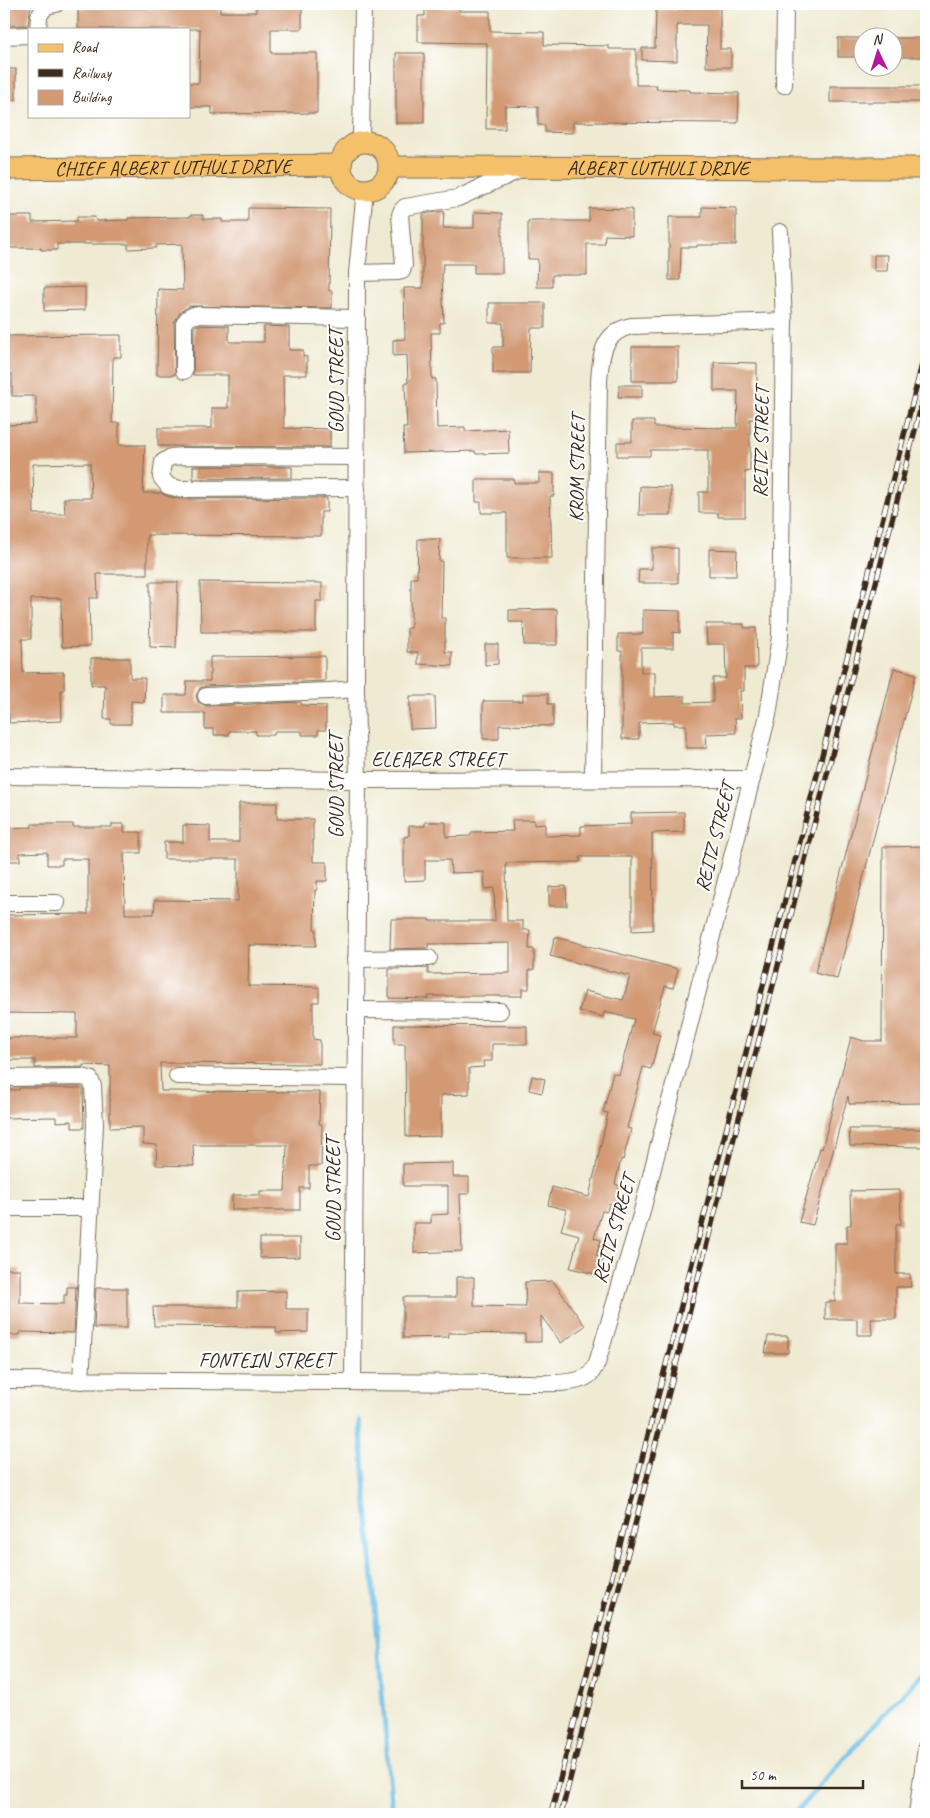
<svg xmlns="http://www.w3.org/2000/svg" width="930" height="1818" font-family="Caveat,sans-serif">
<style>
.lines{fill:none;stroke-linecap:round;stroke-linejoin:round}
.stream{stroke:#67bce4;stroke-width:5}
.building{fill:#d29973;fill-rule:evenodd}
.minor-casing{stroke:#7a6d5d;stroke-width:18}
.major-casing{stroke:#7a6d5d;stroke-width:23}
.minor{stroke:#fff;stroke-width:16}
.major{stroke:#f4c16b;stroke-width:21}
.rail-casing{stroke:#3b2a1e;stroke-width:5.5}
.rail{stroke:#fff;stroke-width:4;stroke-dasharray:11;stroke-linecap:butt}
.labels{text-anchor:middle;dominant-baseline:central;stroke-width:4;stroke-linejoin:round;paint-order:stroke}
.street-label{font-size:20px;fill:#3b2a1e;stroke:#fff}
</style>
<rect width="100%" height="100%" fill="#fff"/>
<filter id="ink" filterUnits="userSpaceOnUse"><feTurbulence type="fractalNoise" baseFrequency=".02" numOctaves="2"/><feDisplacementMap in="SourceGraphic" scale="10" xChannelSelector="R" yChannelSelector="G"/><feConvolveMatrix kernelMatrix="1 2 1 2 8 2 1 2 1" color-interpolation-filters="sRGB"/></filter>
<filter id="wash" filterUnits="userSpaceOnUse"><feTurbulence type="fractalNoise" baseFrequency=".0096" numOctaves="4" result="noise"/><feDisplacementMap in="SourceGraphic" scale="20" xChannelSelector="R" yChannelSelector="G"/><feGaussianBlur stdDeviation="1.12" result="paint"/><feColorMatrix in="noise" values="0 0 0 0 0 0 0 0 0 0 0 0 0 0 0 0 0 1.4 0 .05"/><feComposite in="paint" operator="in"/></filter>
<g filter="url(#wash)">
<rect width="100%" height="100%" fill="#efead2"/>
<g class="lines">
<g class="stream">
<path d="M360 1421 392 1814"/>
<path d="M794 1814 893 1704 926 1671"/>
</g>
</g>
<g id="blocks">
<g class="building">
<path d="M4 4H31L28 25 4 26Z"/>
<path d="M160 4H220V12H256V4H302V29H271V53H317V113L212 114V107H189V83H199L200 29H78V8H160Z"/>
<path d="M680 4H720V49H731V67H706L707 25H677V61L642 60V48H655L656 9 680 10Z"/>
<path d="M425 7H459V11H490V31L544 32V45L609 46V49H636V85H657L656 89 690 90V92L739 93 738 123 573 122V133L545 132V125H538V107L505 106V129H486L487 43 418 42V16H425Z"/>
<rect x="838" y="38" width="24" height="19"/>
<rect x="892" y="38" width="34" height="19"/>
<rect x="396" y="53" width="28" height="70"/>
<rect x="4" y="69" width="12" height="31"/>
<rect x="830" y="86" width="96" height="16"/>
<path d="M702 207 736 208V245H697V247H681L680 280H669V217H702Z"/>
<path d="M248 208 330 209 329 291H332V308L190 306 180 312 174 323 175 375H157L158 289 183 290 182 244 156 245V248L128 249V244H57V250H41V248H4V216H32V222L77 221V217H95L96 221 128 220V218L190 217V215H203V219H222V222H248Z"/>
<path d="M589 208 632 209V236L605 235 604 244H587V275H552V287H537L538 259H528V221H589Z"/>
<path d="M444 211 443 228H474V212L502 213V273H474V264H443L442 278 444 323H440V333H431L432 379H436L437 428 465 427V431L508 429 509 453 476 454 475 451 404 453 403 428H407L405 383H408L407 355 393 356V340L405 339 404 288H423V214Z"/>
<path d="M874 255H888L887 271H874Z"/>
<path d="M85 287V310L44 311V288Z"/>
<path d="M489 303H545V328H531L530 373H493V347H503V323H489Z"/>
<path d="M196 325 229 326V342H264V326L289 327V350H303V356L307 357V375H283L284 428 330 429V447L158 446V428H212V408H228V375H193L194 327Z"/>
<path d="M121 335V357H113L112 423H119V445H145L143 493H161L166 496 180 499 327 498V512H321V536L147 535V574H97L98 598H89L90 646 62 647 61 598 31 599V639H22L23 673 64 672V690H61L62 721 9 723V713H4V425L36 424V396H12V374H4V336ZM90 463 91 498H64L65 514H34L33 464Z"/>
<rect x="632" y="347" width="46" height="34"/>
<path d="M714 362 757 363V419H750V471L745 472V517H718V513H699V492H708V450H650V456H617V442H632V421H654V427L737 428 738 391H714Z"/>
<path d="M619 385H642V397H618Z"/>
<path d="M193 466 292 467V478L193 479Z"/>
<path d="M539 473H554V496H550L552 558H507V513H481V502H476V479H514V483H539Z"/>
<path d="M640 486 671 487V515H639Z"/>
<path d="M418 539H440L439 561H442L441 618H445V652H452V666L418 664V652H407V628H411V578H417Z"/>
<path d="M652 548H678V583H638L639 569H652Z"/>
<path d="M709 549 737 550 736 576H709Z"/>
<path d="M150 582H178L176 648 150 647 149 605H150Z"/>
<path d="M200 582 322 583V601H316V632H201Z"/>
<path d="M557 609V645H524L523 622H509V610Z"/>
<path d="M643 610 680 611V633L673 632V648H641V672H655V697L685 696V703L713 702V678H726L725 644H707L706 624H744V628H756L757 668H744V691H740L741 718H735L736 733 706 734 707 748H686V725H674V722L639 723V739H622V651H618V634H643Z"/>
<path d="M485 644H498V664L485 665Z"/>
<path d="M325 656V681L206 686 200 688 196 696 198 702 206 706 301 702V705L326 706V730H318V735H302V731H275L274 735H256V731H229V735H214V729H205V713H164V695H186L187 681H210V657Z"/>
<path d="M91 658H130V678H145L144 702 131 701V724H111V719H104L105 685H91Z"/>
<path d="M894 668 916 674 837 979 815 973Z"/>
<path d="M523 694H548V704H553V726L499 725V739H483V701H523Z"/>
<path d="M410 696H435L436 728 410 729Z"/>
<path d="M239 803H277V819H313V862H327V881H317V890H315L314 929H316V946L249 945 248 986 319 987V1002H313V1039L320 1040V1064L160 1063 161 1091 320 1092 319 1124H322L321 1166H309V1188H300V1210H232V1195H260V1191H285L287 1145H193L194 1166 156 1165 157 1145 143 1144V1127L110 1128V1066L83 1065V1067L35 1068V1060H4V1038H77V1014L4 1013V915L88 914V859H62V865H47V852L20 853V861H4V828L32 827V824H73V827H112V824H124V832H141V853H124L125 914H154L155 900 238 901V859H164V842H183V825L210 826V842H239Z"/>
<path d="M684 812V832L652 833 653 930 632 931V857H580V862L506 863 507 921H523V930H530L529 949H534V970H529V989H522V996H428V999L389 998V969L428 968V974L510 973V943L428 944V948L390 949 391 919H429V921H495L494 888 485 889 484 872 451 873 450 860H425V880L404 881V837L409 836V826H425V822H446V837L471 836V832L513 831 512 820H534V825L545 824V836L581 835V826L631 824V813Z"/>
<path d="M926 846V1103L849 1104 848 1096 813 1225 799 1222 820 1148 822 1149 851 1037 864 1041H882L883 847Z"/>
<path d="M566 886 567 906H549V887Z"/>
<path d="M555 937 678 969 673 988 665 986 652 1033 660 1035 651 1069 643 1067 627 1128 631 1129 623 1160 621 1159 615 1184 620 1186 615 1205 609 1203 607 1212 602 1211 594 1238 601 1240 596 1256 603 1258 599 1275 570 1268 579 1235 561 1230 567 1210 548 1205 552 1187 589 1197 608 1113 603 1112 613 1073 619 1075 634 1019 604 1012 603 1017 579 1011 585 991 623 1000 630 976 550 956Z"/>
<path d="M394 1025 527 1026V1044H492V1061H483L484 1067 469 1068V1094L441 1095V1136L406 1137 405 1044H394Z"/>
<path d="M532 1076 545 1079 542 1093 529 1090Z"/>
<path d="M19 1088H83L84 1128H72V1121L56 1122V1117L4 1118V1090H19Z"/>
<path d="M849 1129H926V1147L850 1146Z"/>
<path d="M453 1163V1177H469V1194H460L462 1251 414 1253V1223H431V1215L448 1214V1186H403V1164Z"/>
<path d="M900 1190 901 1224H896V1274H910L911 1287H896V1319H871L872 1335H857V1319H825V1302H835V1243H847V1225H851L850 1191Z"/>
<path d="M260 1238H300V1257L260 1258Z"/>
<path d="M4 1269H20V1303L64 1304V1295H67V1287H76L74 1333 20 1332V1335H4Z"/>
<path d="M456 1277H474V1306L526 1307 525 1282 553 1281 585 1326 561 1343 541 1316V1342H525V1334L448 1333 449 1337 403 1338V1297H456Z"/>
<path d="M96 1288H127V1328H94Z"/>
<path d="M286 1291V1309H308V1332L276 1333V1327L154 1326 153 1307H238V1292Z"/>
<path d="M768 1336H788V1353H765Z"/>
</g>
</g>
</g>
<g filter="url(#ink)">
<use href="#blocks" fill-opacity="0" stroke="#7a6d5d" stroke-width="1"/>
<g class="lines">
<defs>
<g id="minor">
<path d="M38 29 39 16 46 6 56 4"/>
<path d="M4 36 29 35"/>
<path d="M784 85 785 4"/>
<path d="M361 142 363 4"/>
<path d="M357 273 398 272 402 271 404 265 400 215 402 210 405 207 458 198 522 169"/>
<path d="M184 371V324L188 318 194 315 357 318"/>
<path d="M357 488 180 489 168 486 161 477 163 462 171 457 183 456 357 457"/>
<path d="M206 696 329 691 356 689"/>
<path d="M4 776 358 780 752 779"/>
<path d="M593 779 599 381C601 355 602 333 631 326L784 321"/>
<path d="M4 903H57"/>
<path d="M356 959 429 958"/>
<path d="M356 1010 500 1011"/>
<path d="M177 1076 355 1078"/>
<path d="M4 1078 82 1077 90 1079 93 1086 95 1125 81 1381"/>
<path d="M4 1208H90"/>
<path d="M4 1380 528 1383C544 1383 580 1386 591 1373 593 1370 595 1366 597 1363L641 1215 768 715 780 637 784 321 780 232"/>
<path d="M353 1382 358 780 356 689 357 273 365 189"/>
<path d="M917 1814 926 1747"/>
</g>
<g id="major">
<circle cx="365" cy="166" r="24"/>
<path id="s1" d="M389 167 926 168"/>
<path id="s2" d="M4 169 341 165"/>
</g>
</defs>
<use href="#minor" class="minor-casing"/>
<use href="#major" class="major-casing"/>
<use href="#minor" class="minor"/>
<use href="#major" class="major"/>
<defs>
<g id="rail">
<path d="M551 1814 926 349"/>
<path d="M561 1814 926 387"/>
</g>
</defs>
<use href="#rail" class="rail-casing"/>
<use href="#rail" class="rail"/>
</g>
</g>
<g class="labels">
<g class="street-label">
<text stroke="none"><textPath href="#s2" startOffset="169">CHIEF ALBERT LUTHULI DRIVE</textPath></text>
<text stroke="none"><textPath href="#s1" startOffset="269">ALBERT LUTHULI DRIVE</textPath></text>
<text transform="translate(336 381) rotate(-90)">GOUD STREET</text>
<text transform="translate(761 442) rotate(-89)">REITZ STREET</text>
<text transform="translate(577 468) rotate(-89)">KROM STREET</text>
<text x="438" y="759">ELEAZER STREET</text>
<text transform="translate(336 786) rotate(-90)">GOUD STREET</text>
<text transform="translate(715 837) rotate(-76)">REITZ STREET</text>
<text transform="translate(333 1190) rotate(-90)">GOUD STREET</text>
<text transform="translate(614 1229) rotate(-74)">REITZ STREET</text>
<text x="266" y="1360">FONTEIN STREET</text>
</g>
</g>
<rect width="930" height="1818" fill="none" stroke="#fff" stroke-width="20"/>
<rect x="28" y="28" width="162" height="90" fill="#ffffff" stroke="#b1aaa5"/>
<rect x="38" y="44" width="25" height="8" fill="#f4c16b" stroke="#b1aaa5"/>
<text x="72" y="52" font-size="15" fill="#3b2a1e">Road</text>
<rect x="38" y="69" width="25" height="8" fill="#3b2a1e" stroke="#b1aaa5"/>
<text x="72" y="78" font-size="15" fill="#3b2a1e">Railway</text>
<rect x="38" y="90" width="25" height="15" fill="#d29973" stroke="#b1aaa5"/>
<text x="72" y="102" font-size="15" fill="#3b2a1e">Building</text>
<g transform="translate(878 52) rotate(356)"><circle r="24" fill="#ffffff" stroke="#b1aaa5"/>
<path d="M0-4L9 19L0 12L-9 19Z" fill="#b5179e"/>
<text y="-8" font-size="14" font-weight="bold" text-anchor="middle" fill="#3b2a1e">N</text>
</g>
<path d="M742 1780v8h121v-8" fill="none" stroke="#3b2a1e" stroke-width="2.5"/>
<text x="750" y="1780" font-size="15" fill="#3b2a1e" stroke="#ffffff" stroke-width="4" paint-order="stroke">50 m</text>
</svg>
